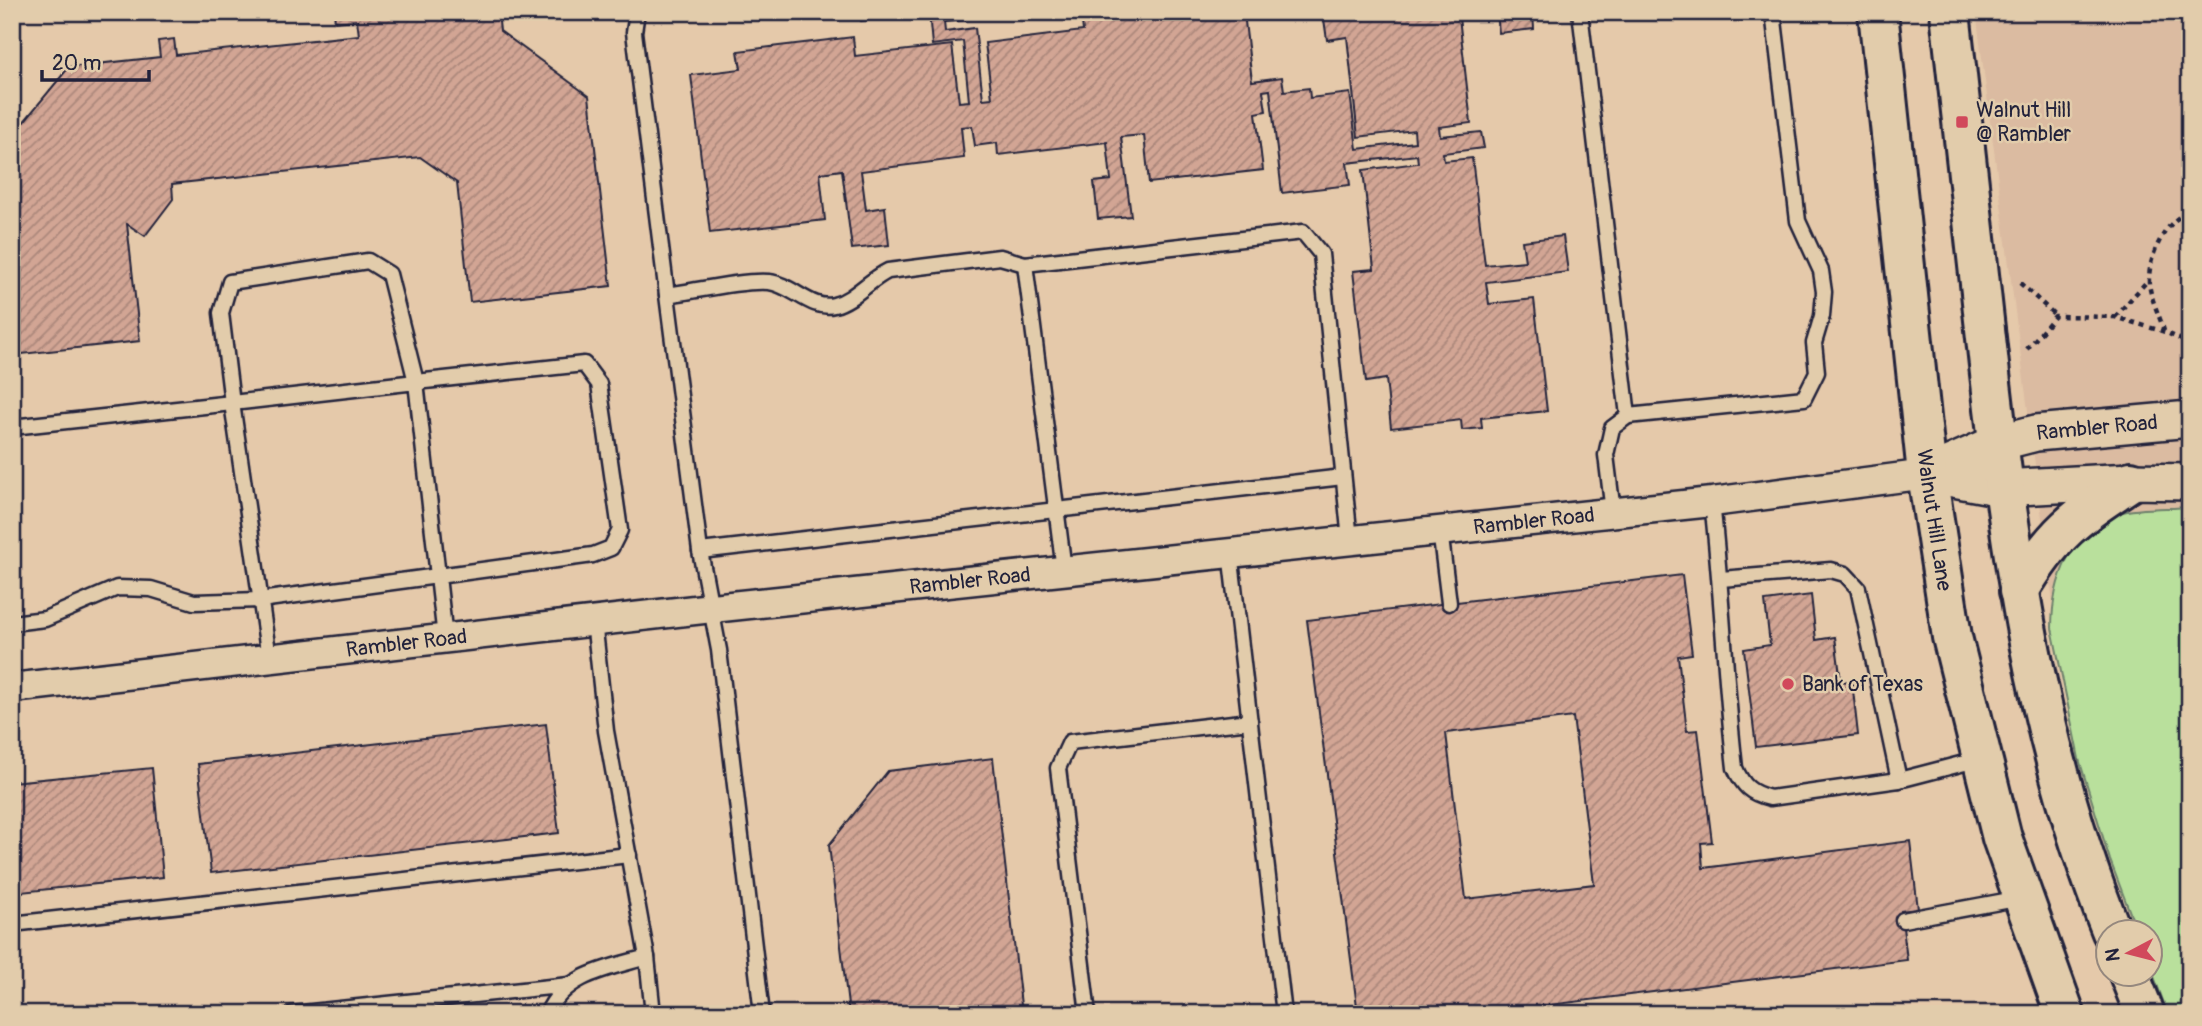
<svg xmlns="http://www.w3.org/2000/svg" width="2202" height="1026" font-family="Pangolin,sans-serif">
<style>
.built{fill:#dbbba1}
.grass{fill:#b9e09c;stroke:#6e816c;stroke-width:2}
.building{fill:url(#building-hatch);stroke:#22223b;stroke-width:2;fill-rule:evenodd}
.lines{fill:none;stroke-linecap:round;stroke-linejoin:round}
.service-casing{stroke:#22223b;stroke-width:19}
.minor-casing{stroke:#22223b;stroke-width:33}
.tertiary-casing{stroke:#22223b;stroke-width:40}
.secondary-casing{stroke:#22223b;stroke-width:44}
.path{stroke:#22223b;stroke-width:4.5;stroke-dasharray:5 5;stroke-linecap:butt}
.service{stroke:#e2ccab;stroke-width:14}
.minor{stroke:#e2ccab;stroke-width:28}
.tertiary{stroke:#e2ccab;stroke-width:35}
.secondary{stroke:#e2ccab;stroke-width:38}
.poi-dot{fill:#d1495b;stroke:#e2ccab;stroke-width:2.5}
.labels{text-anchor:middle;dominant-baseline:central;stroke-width:5;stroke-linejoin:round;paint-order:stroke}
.poi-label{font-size:21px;fill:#22223b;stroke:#e2ccab;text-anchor:start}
.street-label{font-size:21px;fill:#22223b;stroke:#e2ccab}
</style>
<defs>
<pattern id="building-hatch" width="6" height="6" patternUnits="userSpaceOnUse" patternTransform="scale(1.75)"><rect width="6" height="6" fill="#d2a594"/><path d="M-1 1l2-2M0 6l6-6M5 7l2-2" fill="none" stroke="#aa867a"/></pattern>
</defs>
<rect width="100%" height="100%" fill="#e5c9aa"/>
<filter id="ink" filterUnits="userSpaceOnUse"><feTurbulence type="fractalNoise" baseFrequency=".0143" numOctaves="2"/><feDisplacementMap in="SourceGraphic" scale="14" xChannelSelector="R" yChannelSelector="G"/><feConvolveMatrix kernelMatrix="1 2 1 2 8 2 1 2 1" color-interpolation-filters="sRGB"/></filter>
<g filter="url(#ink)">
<path class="built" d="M1976 12H2190V1014L2150 932 2055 618Z"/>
<path class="grass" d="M2190 507V1014H2168L2150 966V932L2137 931 2110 860 2079 759 2052 628C2052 583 2070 527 2119 513 2140 507 2167 509 2190 507Z"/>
<g class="building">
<path d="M334 12H498L500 31 589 96 611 286 470 302 457 183 420 157 172 184 173 199 145 236 127 224 140 341 13 355 12 136 69 67 160 57 158 41 174 39 176 55 359 35 357 20 335 22Z"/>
<path d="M860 12H964L965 20 944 22 945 32 975 28 983 99 992 98 985 43 1083 31 1081 12H1194L1195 19 1244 13 1252 81 1282 77 1284 91 1309 88 1310 98 1350 93 1357 149 1415 142 1414 130 1358 137 1347 37 1327 40 1323 12H1533L1534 29 1499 33 1497 12 1459 17 1471 123 1439 127 1440 136 1481 132 1484 148 1443 153 1444 161 1472 158 1485 265 1525 261 1522 241 1563 236 1568 272 1486 282 1489 304 1534 299 1547 411 1481 418 1482 428 1462 430 1461 420 1391 428 1386 379 1366 382 1353 271 1374 269 1363 170 1418 163 1417 155 1347 163 1350 185 1282 193 1270 90 1263 91 1266 111 1256 113 1263 170 1149 183 1144 135 1121 137 1131 216 1098 219 1094 182 1111 180 1107 142 998 155 997 143 975 146 972 126 961 127 964 158 861 171 866 210 885 207 889 245 852 249 842 170 820 173 825 220 710 233 691 75 741 69 738 51 853 37 855 56 952 45 959 102 969 101 963 41 932 45 929 13 861 21Z"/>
<path d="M1682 575 1692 654 1678 656 1687 731 1698 730 1712 842 1701 843 1703 868 1910 841 1918 909 1901 911 1907 960 1479 1014H1358L1307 620ZM1573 717 1594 884 1466 899 1446 733Z"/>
<path d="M1811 595 1816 640 1835 637 1841 682 1852 681 1858 735 1756 747 1744 649 1770 645 1765 601Z"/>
<path d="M546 724 559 833 211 873 198 764Z"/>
<path d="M993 758 1022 1014H849L829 845 888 771Z"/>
<path d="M152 768 163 877 12 893V782Z"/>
</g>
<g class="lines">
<defs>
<g id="service">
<path d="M637 12 634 32 667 295"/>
<path d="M1580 12 1628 416 1612 428 1606 455 1613 512"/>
<path d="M1628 416 1804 398 1817 372 1814 343 1822 316 1824 292 1821 271 1798 221 1773 12"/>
<path d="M12 427 232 403 269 658"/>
<path d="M1712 502C1722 591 1725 680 1735 768 1743 786 1750 793 1770 798L1899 780 1980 759"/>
<path d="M1440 530 1449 603"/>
<path d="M700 551 1343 477"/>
<path d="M1230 552 1284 1014"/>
<path d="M1064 570 1025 264 1303 232 1321 254 1350 540"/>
<path d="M1721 579 1831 570 1845 574 1858 588 1899 780"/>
<path d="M594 621 606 731 647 957 653 1014"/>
<path d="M12 623 45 619 117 588 151 589 194 602 260 600 593 555 611 548 620 530 599 384 584 364 416 382 389 274 368 261 230 282 221 313 232 403 416 382 445 638"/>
<path d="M1903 920 2021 898"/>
<path d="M12 924 629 855"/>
<path d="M292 1014 569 985"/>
<path d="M547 1014C564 974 610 968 647 957"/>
<path d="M762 1014 719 650 700 551 667 295C696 291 742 280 769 282 791 284 812 311 834 305 854 300 869 280 888 271L1000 257 1025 264"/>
<path d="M1088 1014 1058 768 1070 742 1250 721"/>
</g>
<g id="minor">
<path id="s1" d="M12 688 712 608 1712 502 1927 474"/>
</g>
<g id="tertiary">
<path id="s2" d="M1927 474 1997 443 2036 433 2190 419"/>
<path d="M1927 474 2002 488 2131 481 2190 482"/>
</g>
<g id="secondary">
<path id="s3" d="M1878 12 1927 474 1952 637 2002 838 2065 1014"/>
<path d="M1950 12C1962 121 1974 230 1986 338 2008 540 2035 742 2112 932"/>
<path d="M2019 591C2054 532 2075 518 2131 481"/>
<path d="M2129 974 2145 1014"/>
</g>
</defs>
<use href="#service" class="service-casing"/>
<use href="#minor" class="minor-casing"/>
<use href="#tertiary" class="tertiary-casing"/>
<use href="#secondary" class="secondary-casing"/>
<g class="path">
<path d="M2020 283 2055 315"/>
<path d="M2115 317 2148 280"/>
<path d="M2164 331C2160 316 2148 294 2149 278 2150 253 2166 220 2190 211"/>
<path d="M2027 349 2055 316 2115 317 2165 332 2190 344"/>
</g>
<use href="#service" class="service"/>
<use href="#minor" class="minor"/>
<use href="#tertiary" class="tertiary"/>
<use href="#secondary" class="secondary"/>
</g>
</g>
<g class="poi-dot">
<rect x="1955" y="115" width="14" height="14" rx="3.5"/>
<circle cx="1788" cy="684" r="7"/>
</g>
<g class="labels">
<g class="poi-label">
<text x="1976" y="110">Walnut Hill<tspan x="1976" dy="24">@ Rambler</tspan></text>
<text x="1802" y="684">Bank of Texas</text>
</g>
<g class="street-label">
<text stroke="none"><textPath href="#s2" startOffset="178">Rambler Road</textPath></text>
<text stroke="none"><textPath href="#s1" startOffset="1531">Rambler Road</textPath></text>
<text stroke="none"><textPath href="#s3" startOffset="511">Walnut Hill Lane</textPath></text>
<text stroke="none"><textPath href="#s1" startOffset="964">Rambler Road</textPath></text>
<text stroke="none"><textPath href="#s1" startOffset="397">Rambler Road</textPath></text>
</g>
</g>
<rect width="2202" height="1026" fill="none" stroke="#e2ccab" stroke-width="42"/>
<rect x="21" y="21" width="2160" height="984" fill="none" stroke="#22223b" stroke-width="2.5" filter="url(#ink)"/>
<g transform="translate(2129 953) rotate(263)"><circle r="33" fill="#e2ccab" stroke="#95887e" stroke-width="2"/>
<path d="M0-5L12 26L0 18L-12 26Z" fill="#d1495b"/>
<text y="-10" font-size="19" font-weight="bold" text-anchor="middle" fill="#22223b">N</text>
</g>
<path d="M42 70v10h107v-10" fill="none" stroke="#22223b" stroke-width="3.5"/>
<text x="52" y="70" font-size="21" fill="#22223b" stroke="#e2ccab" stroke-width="5" paint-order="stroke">20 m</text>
</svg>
